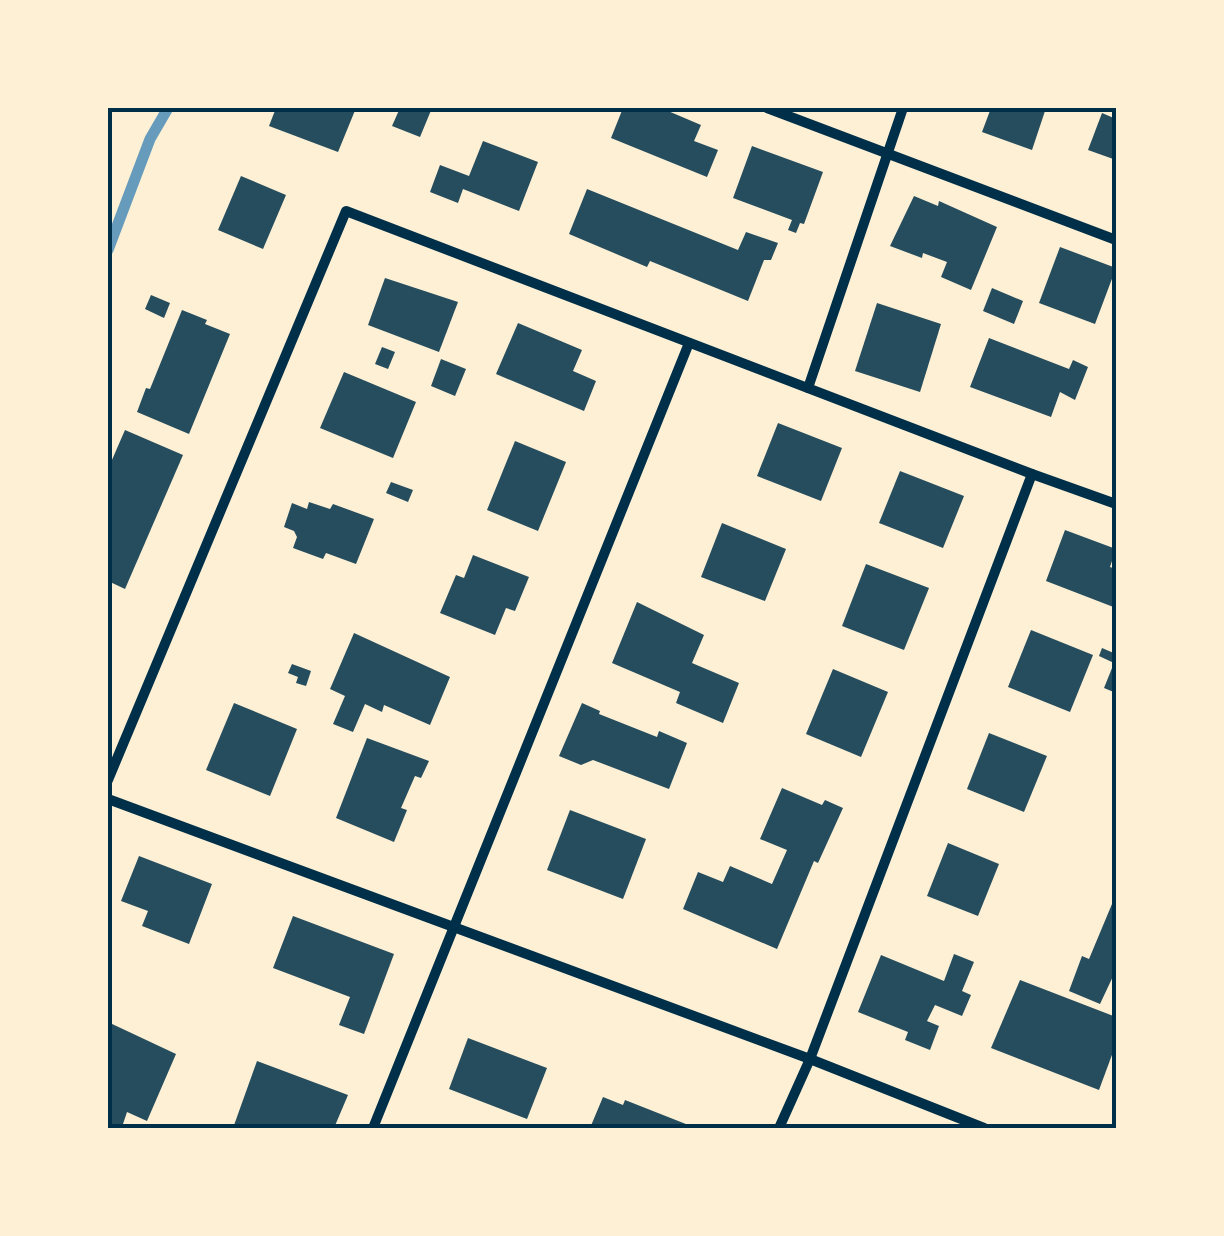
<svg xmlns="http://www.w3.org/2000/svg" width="1224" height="1236" font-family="Ubuntu,sans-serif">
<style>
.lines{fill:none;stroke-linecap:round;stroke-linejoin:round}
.stream{stroke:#669bbc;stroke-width:11}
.building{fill:#264d5e}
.minor{stroke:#003049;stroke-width:10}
.neatline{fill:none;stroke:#003049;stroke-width:4}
</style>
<rect width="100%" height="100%" fill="#fdf0d5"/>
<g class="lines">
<path class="stream" d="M108 250 150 139 168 108"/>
</g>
<g class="building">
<path d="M276 108H356L338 152 269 126Z"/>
<path d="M400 108H432L420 137 392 126Z"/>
<path d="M623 108H661L701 125 694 141 718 150 707 177 611 138Z"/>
<path d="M991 108H1046L1032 150 982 132Z"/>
<path d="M1102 113 1116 119V160L1088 150Z"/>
<path d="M483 141 538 162 519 211 463 189 458 203 430 192 440 165 469 176Z"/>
<path d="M752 146 823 172 804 224 800 223 796 233 788 230 792 220 733 198Z"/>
<path d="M241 176 286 195 263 249 218 230Z"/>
<path d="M587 189 738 250 746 232 778 243 771 260H764L748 301 650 261 647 267 569 234Z"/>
<path d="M914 196 938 206 939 201 997 227 971 290 941 277 947 262 923 253 922 258 890 246Z"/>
<path d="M1060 247 1116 268 1095 324 1039 303Z"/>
<path d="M385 278 458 302 439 352 368 325Z"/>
<path d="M992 288 1023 301 1014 324 983 311Z"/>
<path d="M151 295 170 303 164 318 145 309Z"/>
<path d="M877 303 941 324 920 392 855 371Z"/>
<path d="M182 310 207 320 205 324 230 334 189 434 137 412 146 388 150 389Z"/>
<path d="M518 323 582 350 573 371 596 381 584 411 496 374Z"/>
<path d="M989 338 1069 369 1073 360 1088 367 1075 400 1060 392 1051 417 970 387Z"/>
<path d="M382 347 395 352 388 369 375 364Z"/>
<path d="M441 359 466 369 455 396 431 386Z"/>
<path d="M344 372 416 402 393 458 320 428Z"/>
<path d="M778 423 842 448 821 501 757 476Z"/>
<path d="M125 430 183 455 125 589 108 581V469Z"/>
<path d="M515 441 566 462 538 531 487 510Z"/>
<path d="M900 471 964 496 943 548 879 523Z"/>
<path d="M391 482 413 490 408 502 386 493Z"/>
<path d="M309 502 330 509 333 504 374 519 356 564 326 553 323 559 293 548 297 537 294 531 284 527 292 503 307 509Z"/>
<path d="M722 523 786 549 765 601 701 577Z"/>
<path d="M1065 530 1116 549 1110 567 1116 569V608L1046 581Z"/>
<path d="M473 555 529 577 515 611 506 608 495 635 440 613 456 575 464 578Z"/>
<path d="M866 564 929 588 904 650 842 626Z"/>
<path d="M637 602 704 635 692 663 739 683 723 723 676 703 680 692 612 663Z"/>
<path d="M1031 630 1093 655 1070 712 1008 687Z"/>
<path d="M354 633 450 677 430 725 384 705 382 712 365 704 353 732 333 724 345 696 330 689Z"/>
<path d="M1102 648 1116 654V693L1104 688 1114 663 1099 656Z"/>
<path d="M292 664 311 671 306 686 296 683 298 677 288 673Z"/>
<path d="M833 669 888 692 861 757 806 734Z"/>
<path d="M234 703 297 729 270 796 206 770Z"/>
<path d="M582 703 600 711 599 714 657 737 659 731 687 743 669 789 593 760 581 765 559 756Z"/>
<path d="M989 733 1047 756 1024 812 967 789Z"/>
<path d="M367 738 429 761 421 778 415 776 401 808 407 810 394 842 336 818Z"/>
<path d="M782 788 822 805 825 800 843 808 818 863 814 861 777 949 683 909 698 872 723 882 730 866 772 884 787 850 760 839Z"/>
<path d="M570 810 646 839 623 899 547 870Z"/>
<path d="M948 843 999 864 978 916 927 896Z"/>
<path d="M139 856 212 884 189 944 142 926 148 911 121 901Z"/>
<path d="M1112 904 1116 906V970L1100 1004 1069 991 1082 956 1089 959Z"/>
<path d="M293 916 394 954 364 1034 339 1025 350 997 273 968Z"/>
<path d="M954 954 974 962 962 991 971 995 962 1016 935 1005 927 1021 939 1026 930 1050 905 1040 908 1032 858 1012 881 955 944 981Z"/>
<path d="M1020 980 1116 1017V1044L1099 1090 991 1048Z"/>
<path d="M110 1023 176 1054 147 1121 127 1112 123 1124 133 1128H108V1029Z"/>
<path d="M468 1038 547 1068 527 1119 449 1089Z"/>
<path d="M257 1061 348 1095 334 1128H233Z"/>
<path d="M603 1097 623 1105 625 1100 696 1128H590Z"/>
</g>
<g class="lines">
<g class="minor">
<path d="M767 108 1116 240"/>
<path d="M808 388 903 108"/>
<path d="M108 780 346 211 1032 474 1116 504"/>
<path d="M108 799 810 1059 984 1128"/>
<path d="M373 1128 689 343"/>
<path d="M779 1128 810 1059 1032 474"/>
</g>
</g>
<rect width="1224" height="1236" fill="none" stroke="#fdf0d5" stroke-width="220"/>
<rect x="110" y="110" width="1004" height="1016" class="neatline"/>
</svg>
